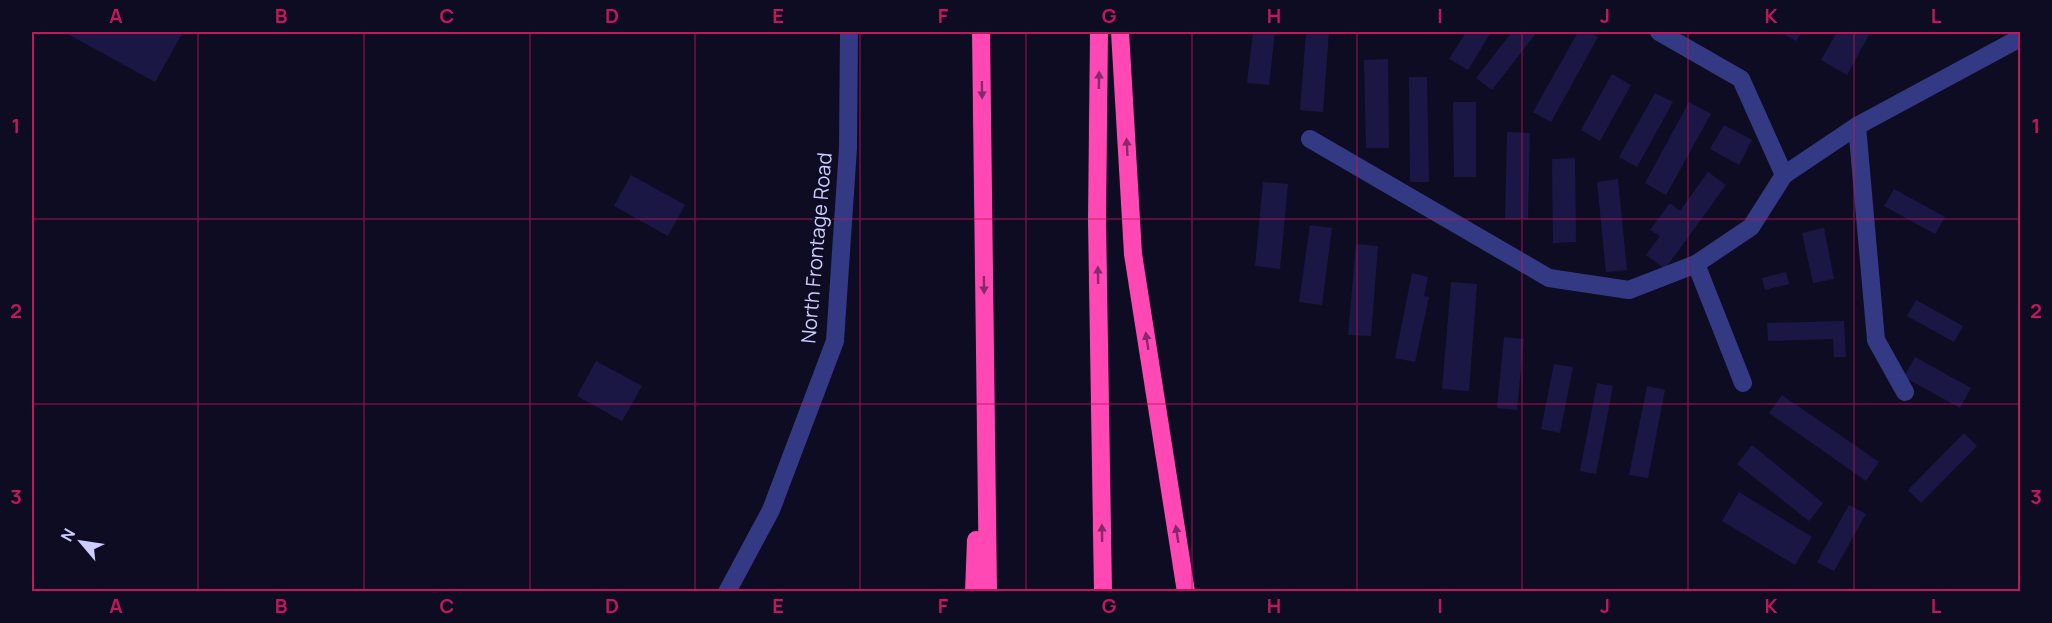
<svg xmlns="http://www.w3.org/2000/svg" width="2052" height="623" font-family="Manrope,sans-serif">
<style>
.building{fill:#1b1744}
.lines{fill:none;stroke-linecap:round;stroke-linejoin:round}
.minor{stroke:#343984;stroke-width:18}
.highway{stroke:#ff48b4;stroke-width:18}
.oneway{fill:#862a6b}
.grid{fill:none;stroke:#c2185b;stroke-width:1.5;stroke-opacity:0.55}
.labels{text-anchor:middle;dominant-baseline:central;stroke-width:4.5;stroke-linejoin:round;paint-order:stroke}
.street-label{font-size:20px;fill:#cdcdff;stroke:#0d0c22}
.neatline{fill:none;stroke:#c2185b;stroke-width:2}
.grid-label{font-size:20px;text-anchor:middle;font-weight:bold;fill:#c2185b}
</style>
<rect width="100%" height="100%" fill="#0d0c22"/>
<g class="building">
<path d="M64 32H183L155 82Z"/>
<path d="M1253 32H1275L1269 85 1247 83Z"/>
<path d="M1306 32H1329L1323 112 1300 110Z"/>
<path d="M1466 32H1491L1468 70 1449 59Z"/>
<path d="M1512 32H1537L1492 90 1476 78Z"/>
<path d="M1578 32H1588L1598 37 1551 122 1533 112Z"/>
<path d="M1780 32H1802L1796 41Z"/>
<path d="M1837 32H1863L1869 35 1847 75 1821 60Z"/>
<path d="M1388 59 1389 148H1366L1364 60Z"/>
<path d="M1612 74 1631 85 1600 141 1581 130Z"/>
<path d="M1409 77H1427L1429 182H1410Z"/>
<path d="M1655 93 1673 102 1637 167 1619 157Z"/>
<path d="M1453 102H1476V177H1454Z"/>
<path d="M1689 102 1711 114 1666 195 1645 183Z"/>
<path d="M1724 125 1752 140 1739 165 1710 149Z"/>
<path d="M1507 132 1530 133 1528 219H1505Z"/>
<path d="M1575 158 1576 242 1553 243 1552 159Z"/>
<path d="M1708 172 1726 185 1665 269 1646 255 1660 236 1650 230 1670 203 1680 211Z"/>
<path d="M631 175 685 205 668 236 614 206Z"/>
<path d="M1618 179 1627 270 1606 272 1597 182Z"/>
<path d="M1263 182 1288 184 1280 269 1255 266Z"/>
<path d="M1894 189 1945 217 1935 234 1884 206Z"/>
<path d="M1310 225 1332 228 1322 305 1299 302Z"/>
<path d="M1824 228 1834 279 1813 283 1802 233Z"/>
<path d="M1356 244 1378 246 1371 336 1348 335Z"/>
<path d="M1786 272 1789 284 1765 290 1762 278Z"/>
<path d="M1412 273 1428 277 1424 296 1429 297 1415 362 1395 358Z"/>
<path d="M1451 282 1477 284 1469 391 1442 389Z"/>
<path d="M1916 300 1963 326 1954 342 1907 316Z"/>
<path d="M1844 321 1846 357H1834L1833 339 1768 341 1767 323Z"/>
<path d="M1504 337 1524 339 1517 410 1497 408Z"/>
<path d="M1915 357 1971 388 1960 408 1904 377Z"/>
<path d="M596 361 642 386 622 421 577 396Z"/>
<path d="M1554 364 1573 367 1560 433 1541 429Z"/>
<path d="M1597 383 1613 386 1596 474 1580 471Z"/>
<path d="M1647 386 1665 390 1648 478 1629 475Z"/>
<path d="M1782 395 1879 462 1866 481 1769 413Z"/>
<path d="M1964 433 1977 446 1921 503 1908 490Z"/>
<path d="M1752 445 1823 503 1809 521 1737 464Z"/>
<path d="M1739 492 1812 537 1795 565 1722 521Z"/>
<path d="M1849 505 1866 514 1834 571 1817 562Z"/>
</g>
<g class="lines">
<g class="minor">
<path d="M1659 32 1741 79 1784 175"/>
<path d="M1857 126 1876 340 1905 392"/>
<path d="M1310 139 1549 278 1629 290 1696 264"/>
<path d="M1743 383 1696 264 1751 227 1784 175 1857 126 2020 38"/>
<path d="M727 592 771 510 835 341 848 148 849 32"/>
</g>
<g class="highway">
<path d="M981 32 988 592"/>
<path d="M1099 32 1097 220 1103 592"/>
<path d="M1120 32 1133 254 1186 592"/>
<path d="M974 592 976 540"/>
</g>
</g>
<defs><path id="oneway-solid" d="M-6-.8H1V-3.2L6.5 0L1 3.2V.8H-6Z" transform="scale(1.5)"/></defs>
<g class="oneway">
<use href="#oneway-solid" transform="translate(1099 80) rotate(-89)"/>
<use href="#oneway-solid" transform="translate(982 90) rotate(89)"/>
<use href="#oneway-solid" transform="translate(1127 147) rotate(-93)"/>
<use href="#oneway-solid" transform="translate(1098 275) rotate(-91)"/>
<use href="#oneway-solid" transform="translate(984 285) rotate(89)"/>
<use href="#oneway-solid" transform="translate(1147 341) rotate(-99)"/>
<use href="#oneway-solid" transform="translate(1102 533) rotate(-91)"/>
<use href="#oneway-solid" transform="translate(1177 534) rotate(-99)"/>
</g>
<path class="grid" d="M198 32V592M364 32V592M530 32V592M695 32V592M860 32V592M1026 32V592M1192 32V592M1357 32V592M1522 32V592M1688 32V592M1854 32V592M32 219H2020M32 404H2020"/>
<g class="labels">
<g class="street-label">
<text transform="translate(816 248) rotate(-85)">North Frontage Road</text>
</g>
</g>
<rect width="2052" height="623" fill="none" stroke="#0d0c22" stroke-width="66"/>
<g transform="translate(81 542) rotate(299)" stroke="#0d0c22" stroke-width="4.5" paint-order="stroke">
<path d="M0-4.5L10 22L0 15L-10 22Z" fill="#cdcdff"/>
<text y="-9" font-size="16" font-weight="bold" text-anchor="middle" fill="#cdcdff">N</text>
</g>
<rect x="33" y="33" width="1986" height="557" class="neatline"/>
<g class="grid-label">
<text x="116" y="23">A</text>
<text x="281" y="23">B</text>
<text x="447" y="23">C</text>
<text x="612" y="23">D</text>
<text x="778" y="23">E</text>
<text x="943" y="23">F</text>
<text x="1109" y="23">G</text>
<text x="1274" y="23">H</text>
<text x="1440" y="23">I</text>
<text x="1605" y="23">J</text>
<text x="1771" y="23">K</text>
<text x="1936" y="23">L</text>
<text x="16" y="133">1</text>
<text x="2036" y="133">1</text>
<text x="16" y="318">2</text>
<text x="2036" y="318">2</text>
<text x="16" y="504">3</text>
<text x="2036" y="504">3</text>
<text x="116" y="613">A</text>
<text x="281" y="613">B</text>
<text x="447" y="613">C</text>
<text x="612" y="613">D</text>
<text x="778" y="613">E</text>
<text x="943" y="613">F</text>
<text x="1109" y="613">G</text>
<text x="1274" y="613">H</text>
<text x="1440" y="613">I</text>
<text x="1605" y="613">J</text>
<text x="1771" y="613">K</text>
<text x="1936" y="613">L</text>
</g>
</svg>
